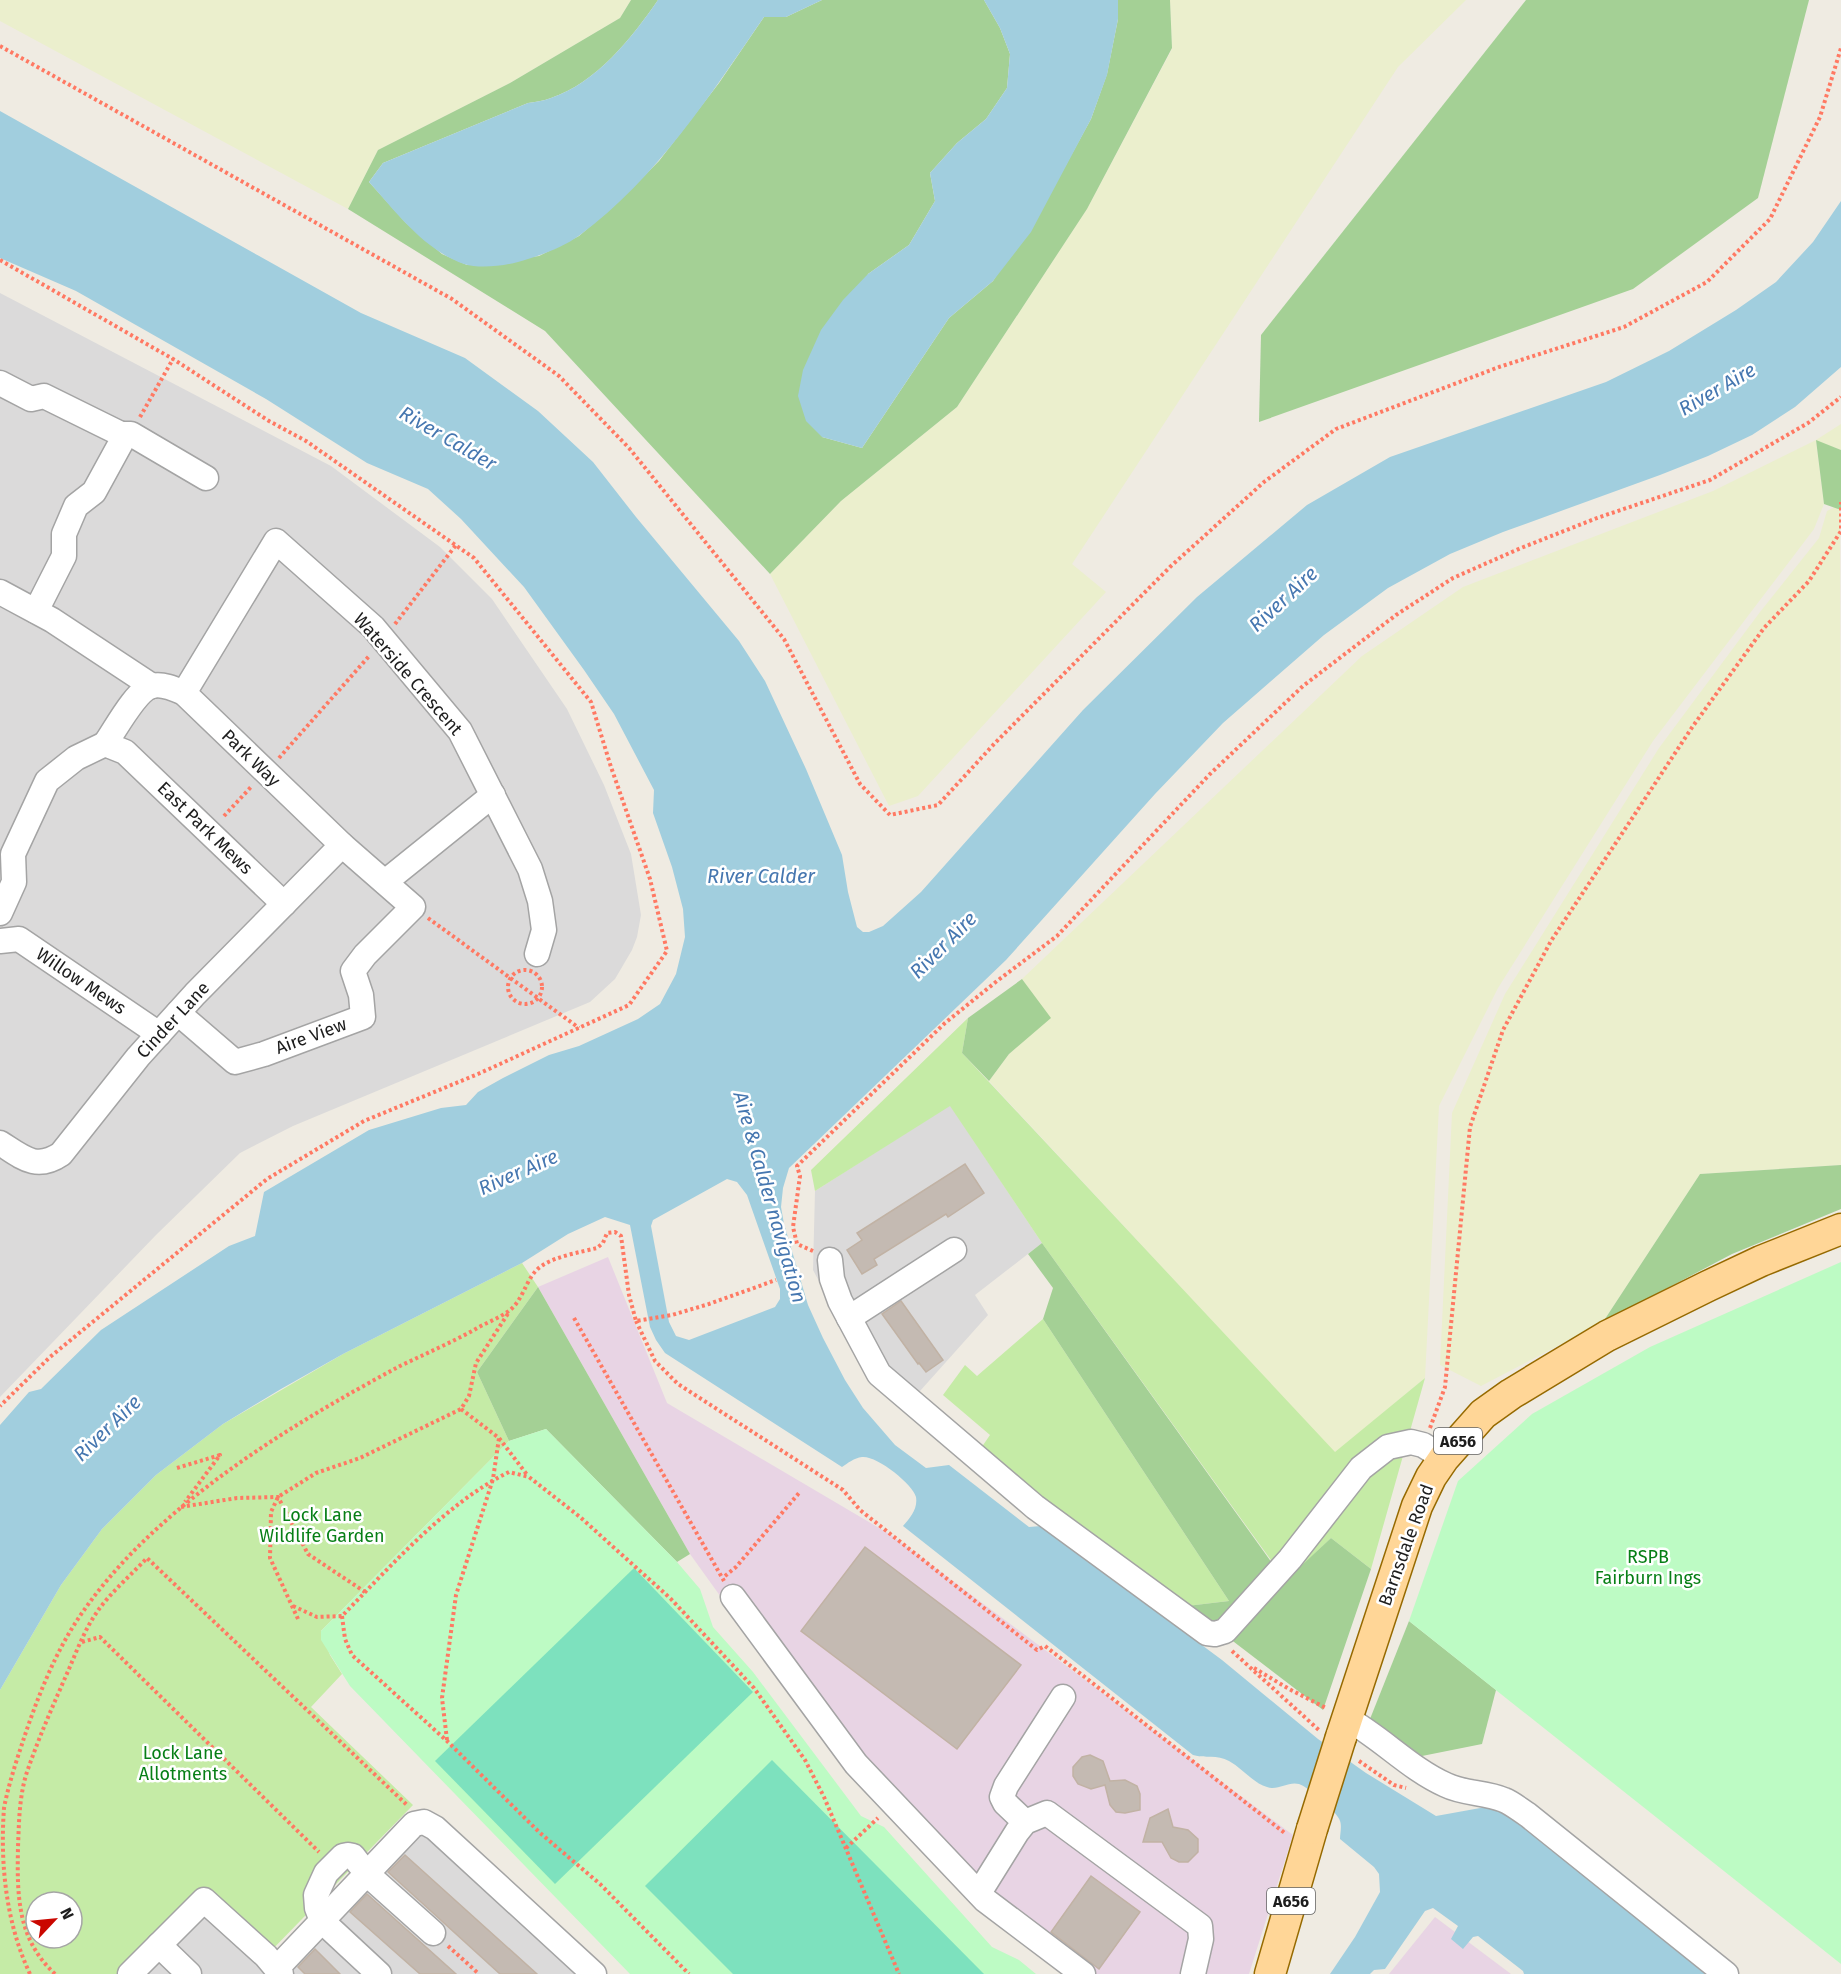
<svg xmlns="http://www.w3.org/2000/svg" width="1841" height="1974" font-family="'Fira Sans',sans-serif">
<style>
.residential{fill:#dbdada}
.industrial{fill:#e8d4e4}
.farmland{fill:#ebefcd}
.grass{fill:#c5eba6;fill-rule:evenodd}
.forest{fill:#a4d095}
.park{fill:#bdfbc4}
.pitch{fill:#7de1be}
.water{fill:#a1cede;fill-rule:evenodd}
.building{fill:#c4bab2;stroke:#c1b2a4;stroke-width:1.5}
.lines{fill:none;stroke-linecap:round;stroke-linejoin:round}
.minor-casing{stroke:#a4a4a4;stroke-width:27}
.major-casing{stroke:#966a00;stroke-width:33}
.path{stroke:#ff7963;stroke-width:4;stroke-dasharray:3 3;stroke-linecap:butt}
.minor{stroke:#fff;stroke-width:24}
.major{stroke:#ffd697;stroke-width:30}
.major-bridge-casing{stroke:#966a00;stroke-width:33;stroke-linecap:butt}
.major-bridge{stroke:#ffd697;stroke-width:30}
.labels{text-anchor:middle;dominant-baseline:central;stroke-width:5;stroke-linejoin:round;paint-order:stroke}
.shield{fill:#fff;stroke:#616161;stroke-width:1.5}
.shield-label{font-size:16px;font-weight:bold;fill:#1d1d1d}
.street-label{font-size:18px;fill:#1d1d1d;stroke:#fff}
.park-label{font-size:18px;fill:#077f16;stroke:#fff}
.water-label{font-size:20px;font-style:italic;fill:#4677b0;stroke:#fff}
</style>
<rect width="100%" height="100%" fill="#efebe2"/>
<g class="residential">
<path d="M0 293 331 466 440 547 492 599 567 709 604 785 631 854 641 915 637 937 632 950 615 979 590 1002 293 1126 240 1153 156 1235 0 1397Z"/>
<path d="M950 1105 1042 1243 975 1295 988 1315 903 1410 874 1385 813 1270 815 1191Z"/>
<path d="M414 1824 594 1974H129L204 1900 276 1968Z"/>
</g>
<g class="industrial">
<path d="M608 1257 667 1403 891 1535 1293 1835 1249 1974H1066L987 1916 846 1771 690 1554 538 1287Z"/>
<path d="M1435 1917 1511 1974H1389Z"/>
</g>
<g class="farmland">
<path d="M0 0H631L620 18 510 83 378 150 348 209 0 21Z"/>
<path d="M1170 0H1466L1398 67 1072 564 1106 592 918 796 889 806 770 574 841 501 957 407 1087 209 1172 49Z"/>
<path d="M1841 424V450L1816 441 1824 504 1814 529 1653 741 1498 988 1439 1106 1425 1378 1335 1453 989 1081 1009 1054 1050 1018 1022 979 1362 656 1463 587 1713 491 1816 440Z"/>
<path d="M1840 504 1841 1165 1700 1174 1603 1322 1481 1386 1440 1365 1452 1113 1505 994 1659 748 1760 612 1819 538 1827 511Z"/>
</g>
<g class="grass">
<path d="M968 1018 962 1053 1335 1452 1425 1378 1371 1569 1331 1538 1286 1581 1042 1243 950 1106 815 1191 811 1170Z"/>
<path d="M522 1263 538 1287 477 1372 509 1441 321 1631 330 1655 342 1674 311 1707 413 1805 266 1956 204 1900 129 1974H0V1690L61 1585 102 1529 156 1475 223 1424 343 1354ZM36 1902H72V1938H36Z"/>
<path d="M1043 1319 1229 1601 1187 1606 979 1451 990 1435 943 1395 965 1365 977 1376Z"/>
</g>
<g class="forest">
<path d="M631 0H658C632 38 596 83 551 98 543 101 535 102 528 103L383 163 369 182 406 223 442 254 467 265 539 256 579 236 616 204 659 161 719 83 764 17H786L822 0H984L1000 28 1010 54 1007 88 986 119 957 143 930 173 935 201 909 245 868 274 822 437 862 448 949 318 993 281 1062 172 1091 119 1107 74 1118 19V0H1170L1172 48 1087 209 957 407 841 501 770 574 545 331 348 209 378 150 510 83 620 18Z"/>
<path d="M1526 0H1809L1758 198 1633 289 1259 422 1261 335Z"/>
<path d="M1816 440 1841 450V510L1824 504Z"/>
<path d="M1022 979 1051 1018 1009 1054 989 1081 962 1053 968 1018Z"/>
<path d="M1841 1165V1209L1732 1254 1603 1322 1700 1174Z"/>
<path d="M1042 1243 1285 1581 1331 1538 1371 1569 1323 1710 1187 1606 1229 1601 1043 1319 1053 1288 1028 1254Z"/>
<path d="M538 1287 690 1554 677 1562 546 1429 509 1441 477 1372Z"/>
<path d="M1409 1621 1496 1690 1482 1744 1422 1756 1370 1719Z"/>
</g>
<g class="park">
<path d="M1841 1262V1964L1409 1621 1458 1481 1532 1414 1650 1347Z"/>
<path d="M546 1429 677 1562 700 1589 713 1627 753 1672 861 1816 884 1827 992 1947 1019 1960 1036 1974H630L350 1686 321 1640V1631L509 1441Z"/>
</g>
<g class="pitch">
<path d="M634 1568 753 1692 555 1884 435 1761Z"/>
<path d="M772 1760 984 1974H733L645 1886Z"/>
</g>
<g class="water">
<path d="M658 0H822L786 17H764C711 94 657 178 580 235 562 248 539 256 518 262 502 266 480 269 464 264 424 250 396 212 369 182L383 163 528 103C535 102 543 101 551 98 596 83 632 38 658 0Z"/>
<path d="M984 0H1118V19L1107 75 1091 119 1031 232 993 281 949 318 862 448 822 437 806 421 798 396 803 370 821 330 843 300 868 274 909 245 935 201 930 173 957 143 986 119 1007 88 1010 54 1000 28Z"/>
<path d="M0 111 361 313 465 358 538 411 593 462 636 517 739 641 765 681 806 769 842 855 848 892 857 927 863 932H869L883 926 921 892 1083 710 1197 597 1307 505 1390 457 1606 382 1669 351 1736 310 1776 282 1813 242 1841 201V367L1795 407 1752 435 1708 456 1660 475 1503 532 1450 554 1388 588 1324 635 1223 723 1155 794 1006 960 789 1168 783 1188 781 1207 784 1224 808 1305 823 1338 845 1380 863 1408 895 1445 926 1468 949 1465 1029 1527 1041 1526 1222 1660 1318 1739 1366 1773 1436 1816 1497 1805 1710 1974H1524L1523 1971 1478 1936 1473 1937 1463 1949 1451 1939 1458 1926 1433 1908 1425 1911 1385 1969 1374 1970 1370 1974H1330L1355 1937 1380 1892 1379 1874 1374 1867 1340 1839C1340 1834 1342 1826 1340 1821 1338 1812 1307 1786 1299 1784 1288 1781 1278 1791 1267 1787 1253 1783 1242 1768 1229 1761 1217 1754 1205 1759 1193 1755L903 1526C910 1518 918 1509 916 1497 913 1484 876 1455 862 1457 854 1458 848 1463 842 1467L665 1353 656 1340 650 1327 630 1225 605 1217 568 1234 522 1263 343 1354 281 1389 223 1424 156 1475 102 1529 61 1585 0 1690V1425L29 1392 41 1389 101 1330 229 1246 255 1236 264 1192 369 1130 441 1108 466 1105 478 1092 503 1078 549 1055 579 1046 638 1019 660 1004 676 974 685 937 683 909 672 867 653 813 654 790 614 714 584 670 524 587 461 519 428 489 367 463 266 399 76 291 0 258ZM727 1179 737 1182 747 1195 780 1289V1299L775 1307 689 1340 676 1336 669 1322 651 1226 653 1220Z"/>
</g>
<g class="building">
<path d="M965 1164 984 1193 948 1217 946 1214 874 1259 877 1265 862 1274 847 1250 862 1240 857 1233Z"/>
<path d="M901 1301 943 1360 926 1372 919 1363 918 1364 882 1314Z"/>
<path d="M865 1547 1021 1665 957 1749 801 1631Z"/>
<path d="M1090 1755 1103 1761 1110 1781 1125 1780 1137 1786 1140 1794V1810L1125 1813 1116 1812 1110 1805 1105 1785 1091 1789 1078 1784 1073 1776V1767L1082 1757Z"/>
<path d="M1168 1809 1173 1827 1188 1830 1198 1839V1852L1188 1862H1179L1171 1858 1162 1842H1143L1150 1818Z"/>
<path d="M405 1855 537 1974H500L388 1872Z"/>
<path d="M1091 1876 1140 1912 1099 1969 1051 1932Z"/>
<path d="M367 1894 456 1974H420L350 1912Z"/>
<path d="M315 1949 340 1974H305L298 1967Z"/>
</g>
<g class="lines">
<defs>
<g id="minor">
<path d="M0 383 31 399 44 396 121 434 123 439 94 492 76 506 64 534V556L36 611"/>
<path d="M121 434H131L206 478"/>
<path d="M0 592 52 620 152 686"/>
<path d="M184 693 276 541 373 627 460 731 530 869 540 901 544 930 537 954"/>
<path d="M105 744C115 730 136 690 152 686 162 683 175 689 184 693L342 845 413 907 365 955 353 971 361 995 363 1017 264 1054 235 1062 178 1013"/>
<path d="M385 882 493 795"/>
<path d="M0 913 14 882 13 854 47 781 76 758 105 744 125 752 284 904"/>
<path d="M0 941 19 939 159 1034"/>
<path d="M0 1143C22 1157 36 1171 61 1154L138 1057 195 994 342 845"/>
<path d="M830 1260 832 1279 840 1301 879 1374 1035 1507 1207 1633 1215 1634 1225 1631 1290 1559 1361 1468 1388 1447 1411 1442 1423 1445 1444 1458"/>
<path d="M849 1318 954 1250"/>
<path d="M733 1597 856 1764 985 1900 1083 1974"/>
<path d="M1346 1718C1382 1738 1410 1769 1446 1785 1464 1794 1486 1792 1504 1800 1512 1803 1520 1810 1528 1815L1726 1974"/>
<path d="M1025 1822 1005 1803 1002 1797 1006 1786 1063 1697"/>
<path d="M979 1893 1017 1832 1025 1822 1047 1813 1200 1926 1201 1939 1193 1974"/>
<path d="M159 1945 189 1974"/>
<path d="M277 1968 414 1824 424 1822 435 1828 594 1974"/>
<path d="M130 1974 204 1900 266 1956 281 1974"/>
<path d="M379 1974 322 1921 317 1908 316 1895 326 1873 343 1856 348 1855 353 1856 367 1874 433 1933"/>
</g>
<g id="major">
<path d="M1341 1737 1417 1506 1431 1477 1444 1458 1483 1414 1511 1394 1607 1336 1708 1286 1761 1261 1841 1229"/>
<path d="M1270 1974 1312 1829"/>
</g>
</defs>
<use href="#minor" class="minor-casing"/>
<use href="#major" class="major-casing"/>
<g class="path">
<path d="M0 46 452 299 559 376 629 448 784 639 860 784 890 815 938 805 995 743 1170 567 1264 482 1336 429 1499 367 1624 327 1707 282 1770 219 1820 117 1841 48"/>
<path d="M0 260 173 359 269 421 306 441 474 558 591 702 611 767 650 879 667 951 629 1005 478 1074 364 1121 267 1179 50 1357 0 1406"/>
<path d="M140 417 173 359"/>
<path d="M395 624 456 545"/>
<path d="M279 758 370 655"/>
<path d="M224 816 251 787"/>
<path d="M428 918 579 1028"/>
<circle cx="525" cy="987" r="17"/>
<path d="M813 1251 797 1244 793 1227 800 1176 797 1166 945 1023 997 981 1057 936 1210 774 1303 686 1396 615 1453 578 1521 548 1597 518 1710 480 1808 423 1841 397"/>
<path d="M574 1318 724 1581"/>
<path d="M636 1321 655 1361 678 1384 843 1490 860 1510 1037 1650 1045 1646 1286 1834"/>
<path d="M461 1409 499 1438 528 1476"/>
<path d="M1430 1428 1445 1387 1470 1127 1503 1030 1551 941 1693 726 1764 628 1809 581 1841 531V502"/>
<path d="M177 1468 220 1455 185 1502"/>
<path d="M181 1507 237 1498 278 1497 308 1554 365 1592"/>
<path d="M725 1576 736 1567 799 1493"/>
<path d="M293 1606 317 1617 342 1616C391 1566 446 1503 509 1472L529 1477 580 1517 671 1599 754 1688 805 1760 824 1797 899 1974"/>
<path d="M342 1616 345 1639 352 1655 447 1741 539 1832 600 1884 689 1974"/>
<path d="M298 1619 270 1558 271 1512 278 1497 316 1473 360 1458 461 1409 469 1396 476 1363 509 1312"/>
<path d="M82 1642 100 1637 319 1852"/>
<path d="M1232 1651 1320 1731"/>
<path d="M1254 1668 1289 1689 1326 1708"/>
<path d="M447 1740 442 1698 456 1595 493 1479 499 1438"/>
<path d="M1359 1761 1394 1785 1406 1788"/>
<path d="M846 1848 878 1818"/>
<path d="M448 1946 479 1974"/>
<path d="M30 1974C6 1923 0 1864 4 1808 8 1787 15 1765 22 1744 35 1704 53 1657 76 1622 148 1511 286 1427 400 1366 425 1354 450 1343 474 1330 485 1323 500 1318 510 1310 525 1298 526 1275 543 1265 557 1256 581 1252 597 1248L603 1243 607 1233 615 1232 621 1236 629 1295 636 1321 672 1315 709 1304 776 1280"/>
<path d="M55 1974C17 1939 17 1895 18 1847 19 1823 19 1799 26 1775 37 1742 51 1710 65 1678 75 1656 83 1632 97 1612 110 1593 131 1575 147 1558L408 1806"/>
</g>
<use href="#minor" class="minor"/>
<use href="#major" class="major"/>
<defs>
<path id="major-bridge" d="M1312 1829 1341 1737"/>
</defs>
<use href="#major-bridge" class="major-bridge-casing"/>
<use href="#major-bridge" class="major-bridge"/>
</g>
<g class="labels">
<g class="shield">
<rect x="1434" y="1428" width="48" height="26" rx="4.5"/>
<rect x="1267" y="1888" width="48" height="26" rx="4.5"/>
</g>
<g class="shield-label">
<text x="1458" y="1441">A656</text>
<text x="1291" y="1901">A656</text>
</g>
<g class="street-label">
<text transform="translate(408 674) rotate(49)">Waterside Crescent</text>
<text transform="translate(251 758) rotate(44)">Park Way</text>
<text transform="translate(205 828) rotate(44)">East Park Mews</text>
<text transform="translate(81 981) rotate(34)">Willow Mews</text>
<text transform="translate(173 1020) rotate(-47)">Cinder Lane</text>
<text transform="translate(311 1036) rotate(-20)">Aire View</text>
<text transform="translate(1406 1545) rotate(-70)">Barnsdale Road</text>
</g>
<g class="park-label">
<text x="322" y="1515">Lock Lane<tspan x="322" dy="21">Wildlife Garden</tspan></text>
<text x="1648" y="1557">RSPB<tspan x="1648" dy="21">Fairburn Ings</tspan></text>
<text x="183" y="1753">Lock Lane<tspan x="183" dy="21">Allotments</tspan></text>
</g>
<g class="water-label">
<text transform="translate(1717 389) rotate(-30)">River Aire</text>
<text transform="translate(448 438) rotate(30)">River Calder</text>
<text transform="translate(1283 599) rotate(-43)">River Aire</text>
<text x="761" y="876">River Calder</text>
<text transform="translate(943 945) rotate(-45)">River Aire</text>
<text transform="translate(518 1172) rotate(-24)">River Aire</text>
<text transform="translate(770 1197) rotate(74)">Aire &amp; Calder navigation</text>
<text transform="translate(107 1428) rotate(-44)">River Aire</text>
</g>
</g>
<g transform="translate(54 1920) rotate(64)"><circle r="28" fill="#ffffff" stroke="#a5a5a5" stroke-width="1.5"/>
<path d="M0-4.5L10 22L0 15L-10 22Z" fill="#ca0700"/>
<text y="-9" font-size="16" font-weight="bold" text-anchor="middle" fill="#1d1d1d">N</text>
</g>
</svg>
